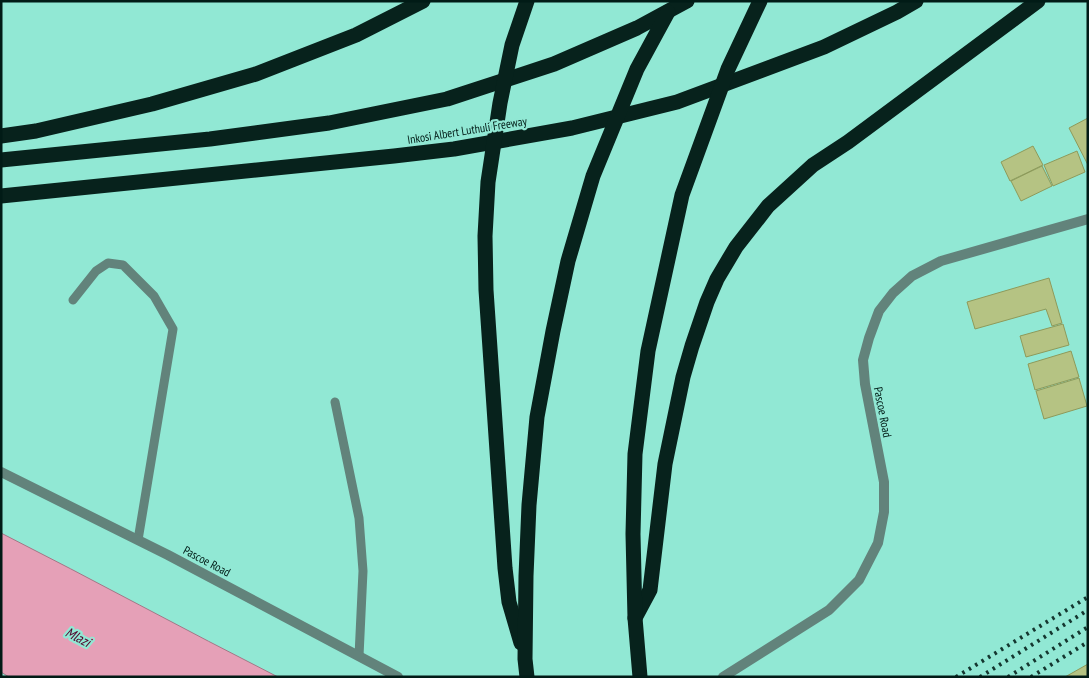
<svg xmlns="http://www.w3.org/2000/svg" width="1089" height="678" font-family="'PT Sans Narrow',sans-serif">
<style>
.water{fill:#e5a0b7;stroke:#a17887}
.building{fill:#b5c383;stroke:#8e9a5a}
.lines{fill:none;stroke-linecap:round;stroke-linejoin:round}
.service{stroke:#62837b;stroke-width:9}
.minor{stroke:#62837b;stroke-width:10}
.motorway{stroke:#07221c;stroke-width:15}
.rail{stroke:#14362f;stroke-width:4;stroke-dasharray:2.5 5;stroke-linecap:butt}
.labels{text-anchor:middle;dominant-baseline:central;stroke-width:4.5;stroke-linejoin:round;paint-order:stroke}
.street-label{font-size:12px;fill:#011b16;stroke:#91e8d4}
.water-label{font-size:14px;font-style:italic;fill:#52002a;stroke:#91e8d4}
</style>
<rect width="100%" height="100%" fill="#91e8d4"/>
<path class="water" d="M1 533C94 580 185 630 278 677H9L1 672Z"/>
<g class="building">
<path d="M1088 118V165L1069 128Z"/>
<path d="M1033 146 1043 165 1010 181 1001 162Z"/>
<path d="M1077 151 1085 172 1053 186 1044 165Z"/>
<path d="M1042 166 1052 186 1021 201 1011 181Z"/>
<path d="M1049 278 1062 323 1052 326 1046 309 975 329 967 302Z"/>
<path d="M1063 324 1069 345 1026 357 1020 336Z"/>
<path d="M1071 351 1079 377 1035 390 1028 364Z"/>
<path d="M1079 378 1087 406 1044 419 1036 391Z"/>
<path d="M1088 664V677H1065Z"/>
</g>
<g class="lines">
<g class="service">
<path d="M73 300 96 271 108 263 123 265 154 296 173 329 138 540"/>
<path d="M335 402 359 518 363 571 359 656"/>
</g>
<g class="minor">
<path d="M1 472 168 555 398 677"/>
<path d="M723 677 829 610 859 580 878 543 884 512V482L865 384 863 360 869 338 879 311 893 293 912 276 941 261 1088 219"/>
</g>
<g class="motorway">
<path d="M1 136 36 131 152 104 256 74 356 35 423 1"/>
<path d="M1 160 210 139 329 123 447 99 554 64 637 28 687 1"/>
<path d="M1 196 394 156 454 149 572 128 677 102 824 47 897 12 916 1"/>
<path d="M635 618 650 590 665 464 683 377 692 346 707 302 717 279 736 247 768 206 813 165 848 142 1038 1"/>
<path d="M521 643 509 602 505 568 486 290 485 236 488 182 500 103 512 45 527 1"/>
<path d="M527 677 525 659 526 576 529 505 537 417 553 331 568 261 593 176 637 69 668 12"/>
<path d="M640 677 635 618 633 534 635 454 648 351 682 195 728 69 760 1"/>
</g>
<g class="rail">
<path d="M956 677 1088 597"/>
<path d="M980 677 1088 610"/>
<path d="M1008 677 1088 627"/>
<path d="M1031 677 1088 642"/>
</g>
</g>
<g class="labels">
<g class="street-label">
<text transform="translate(467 130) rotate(-9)">Inkosi Albert Luthuli Freeway</text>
<text transform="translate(883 412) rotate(79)">Pascoe Road</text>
<text transform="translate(207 561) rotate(28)">Pascoe Road</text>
</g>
<g class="water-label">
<text transform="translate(78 637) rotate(27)">Mlazi</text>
</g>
</g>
<rect width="1089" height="678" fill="none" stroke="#011b16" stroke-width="5"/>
</svg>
